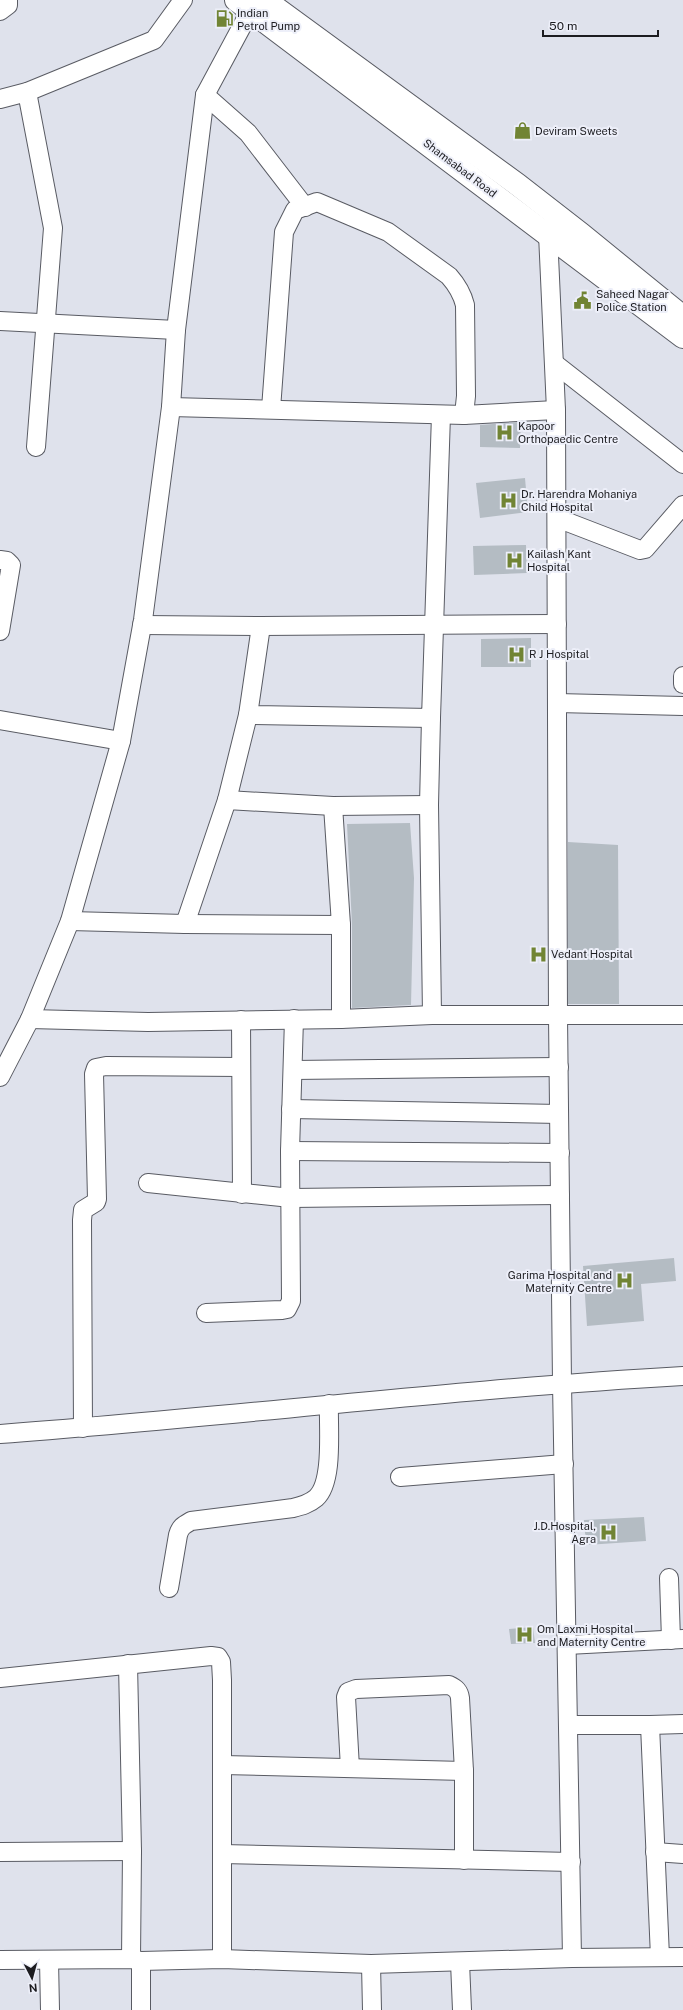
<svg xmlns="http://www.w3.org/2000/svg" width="683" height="2010" font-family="'Public Sans',sans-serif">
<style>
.building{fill:#b4bcc3}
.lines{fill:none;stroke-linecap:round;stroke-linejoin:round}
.minor-casing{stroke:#595b63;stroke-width:20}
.secondary-casing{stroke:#595b63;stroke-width:24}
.minor{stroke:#fff;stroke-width:18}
.secondary{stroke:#fff;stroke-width:22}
.labels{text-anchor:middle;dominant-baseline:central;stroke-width:4;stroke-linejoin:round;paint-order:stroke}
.poi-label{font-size:11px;fill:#1c1c20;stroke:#edeff9;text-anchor:start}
.street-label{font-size:11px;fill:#1c1c20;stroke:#edeff9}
</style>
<rect width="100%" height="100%" fill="#dfe2ec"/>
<g class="building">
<path d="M521 422 520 448 480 447V425Z"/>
<path d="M525 478 528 512 480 518 476 483Z"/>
<path d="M526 545 527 573 474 575 473 546Z"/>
<path d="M531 638V667H481V639Z"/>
<path d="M410 823 414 878 411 1005 352 1008V925L347 824Z"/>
<path d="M568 842 618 845 619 1004H568Z"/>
<path d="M674 1258 676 1281 641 1284 644 1321 587 1326 583 1266Z"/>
<path d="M644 1517 646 1541 586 1545 584 1520Z"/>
<path d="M533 1627 535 1643 511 1644 509 1629Z"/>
</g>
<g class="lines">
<defs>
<g id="minor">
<path d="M0 11 8 5V0"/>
<path d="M27 92 53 228 36 447"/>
<path d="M205 95 248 133 305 207"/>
<path d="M0 99 27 92 154 40 183 0"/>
<path d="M553 226 548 234 556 410 558 1016 562 1383 572 1958"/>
<path d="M0 321 176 330"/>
<path d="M554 363 683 464"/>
<path d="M171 407 464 415 556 410"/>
<path d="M271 409 284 232 295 210 317 202 388 232 449 276C457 285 462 293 465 305L466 396 464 415"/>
<path d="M557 518 640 550 645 549 683 505"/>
<path d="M0 560 7 561 11 565 0 631"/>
<path d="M142 625 261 626 557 624"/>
<path d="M261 626 248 715 431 718 441 415"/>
<path d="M683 676V684"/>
<path d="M557 703 683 706"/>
<path d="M431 718 429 805 432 1015"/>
<path d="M0 720 121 741"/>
<path d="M227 800 248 715"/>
<path d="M70 921 185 924 227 800 333 806 429 805"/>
<path d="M185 924 341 925 333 806"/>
<path d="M341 925V1019"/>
<path d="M30 1019 148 1022 341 1019 432 1015H683"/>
<path d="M241 1020 242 1194"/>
<path d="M293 1070 559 1067"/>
<path d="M0 1077 30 1019 70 921 121 741 143 620 171 407 176 330 205 95 256 0"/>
<path d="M291 1109 559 1114"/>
<path d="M290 1151 560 1153"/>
<path d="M148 1183 291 1198 560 1195"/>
<path d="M206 1313 282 1310 287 1309 291 1301 290 1151 294 1019"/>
<path d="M83 1428 82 1220 83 1210 96 1202 97 1199 94 1074 96 1068 106 1066 241 1067"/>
<path d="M0 1434C228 1417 455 1389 683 1376"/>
<path d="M400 1477 564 1464"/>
<path d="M669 1578 671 1640"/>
<path d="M169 1588 178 1535C180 1527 184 1525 191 1521L293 1508C301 1506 309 1504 316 1498 334 1482 328 1427 329 1404"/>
<path d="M567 1645 683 1639"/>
<path d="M128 1664 132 1851 131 1959"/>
<path d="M0 1678 211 1656 218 1657 221 1662 222 1680V1959"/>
<path d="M568 1725H650"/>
<path d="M223 1765 464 1771"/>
<path d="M350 1768 346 1697 348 1692 356 1689 449 1685C456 1688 459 1691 460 1698L464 1771V1860"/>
<path d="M0 1852 132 1851"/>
<path d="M655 1852 683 1854"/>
<path d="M222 1854 571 1862"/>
<path d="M660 1957 650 1725 683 1724"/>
<path d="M0 1960 131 1959 141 1961 222 1959 371 1964 572 1958 683 1957"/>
<path d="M49 1960 50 2010"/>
<path d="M460 1962 462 2010"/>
<path d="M371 1964 372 2010"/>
<path d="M141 2010V1961"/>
</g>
<g id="secondary">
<path d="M236 0 683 337"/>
<path d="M265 0 518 185 581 234 683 317"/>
</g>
</defs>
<use href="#minor" class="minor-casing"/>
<use href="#secondary" class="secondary-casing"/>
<use href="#minor" class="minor"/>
<use href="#secondary" class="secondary"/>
</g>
<defs>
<symbol id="fuel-bare" viewBox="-9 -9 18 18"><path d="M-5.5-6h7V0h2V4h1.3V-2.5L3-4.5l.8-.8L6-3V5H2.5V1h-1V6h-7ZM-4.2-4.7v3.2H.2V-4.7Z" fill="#718434" stroke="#edeff9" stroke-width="2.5" paint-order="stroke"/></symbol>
<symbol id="shop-bare" viewBox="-9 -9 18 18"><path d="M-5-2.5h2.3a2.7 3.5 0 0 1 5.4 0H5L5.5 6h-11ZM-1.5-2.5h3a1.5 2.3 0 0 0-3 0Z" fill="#718434" stroke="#edeff9" stroke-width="2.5" paint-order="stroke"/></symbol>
<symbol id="civic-bare" viewBox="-9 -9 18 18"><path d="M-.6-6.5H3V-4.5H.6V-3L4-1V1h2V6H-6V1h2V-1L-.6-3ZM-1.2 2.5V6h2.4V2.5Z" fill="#718434" stroke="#edeff9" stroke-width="2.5" paint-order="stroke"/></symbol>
<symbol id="hospital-bare" viewBox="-9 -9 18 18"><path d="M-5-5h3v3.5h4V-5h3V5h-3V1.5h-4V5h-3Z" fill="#718434" stroke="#edeff9" stroke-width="2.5" paint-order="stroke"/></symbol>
</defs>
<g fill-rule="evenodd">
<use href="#fuel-bare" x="212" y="6" width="25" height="25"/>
<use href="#shop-bare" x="510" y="118" width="25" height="25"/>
<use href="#civic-bare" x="570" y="288" width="25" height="25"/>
<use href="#hospital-bare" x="492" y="420" width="25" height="25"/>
<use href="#hospital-bare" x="496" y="488" width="25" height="25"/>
<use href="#hospital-bare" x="502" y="548" width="25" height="25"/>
<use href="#hospital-bare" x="504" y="642" width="25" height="25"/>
<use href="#hospital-bare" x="526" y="942" width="25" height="25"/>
<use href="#hospital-bare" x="612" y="1268" width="25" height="25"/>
<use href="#hospital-bare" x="596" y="1520" width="25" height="25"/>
<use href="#hospital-bare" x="512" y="1622" width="25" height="25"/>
</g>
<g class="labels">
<g class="poi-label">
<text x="237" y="13">Indian<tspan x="237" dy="13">Petrol Pump</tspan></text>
<text x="535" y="131">Deviram Sweets</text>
<text x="596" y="294">Saheed Nagar<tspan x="596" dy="13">Police Station</tspan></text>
<text x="518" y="426">Kapoor<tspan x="518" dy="13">Orthopaedic Centre</tspan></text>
<text x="521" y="494">Dr. Harendra Mohaniya<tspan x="521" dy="13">Child Hospital</tspan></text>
<text x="527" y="554">Kailash Kant<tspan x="527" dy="13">Hospital</tspan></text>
<text x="529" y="654">R J Hospital</text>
<text x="551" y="954">Vedant Hospital</text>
<text x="612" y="1275" text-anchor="end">Garima Hospital and<tspan x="612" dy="13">Maternity Centre</tspan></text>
<text x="596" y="1526" text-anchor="end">J.D.Hospital,<tspan x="596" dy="13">Agra</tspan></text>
<text x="537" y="1629">Om Laxmi Hospital<tspan x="537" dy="13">and Maternity Centre</tspan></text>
</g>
<g class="street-label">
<text transform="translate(460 168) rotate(37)">Shamsabad Road</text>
</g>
</g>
<g transform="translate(32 1978) rotate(174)" stroke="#edeff9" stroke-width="3" paint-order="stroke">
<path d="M0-3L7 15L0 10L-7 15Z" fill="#1c1c20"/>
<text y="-6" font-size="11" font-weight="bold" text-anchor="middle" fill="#1c1c20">N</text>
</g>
<path d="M543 30v6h115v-6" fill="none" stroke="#1c1c20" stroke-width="2"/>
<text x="549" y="30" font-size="12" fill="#1c1c20" stroke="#edeff9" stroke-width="3" paint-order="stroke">50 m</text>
</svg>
